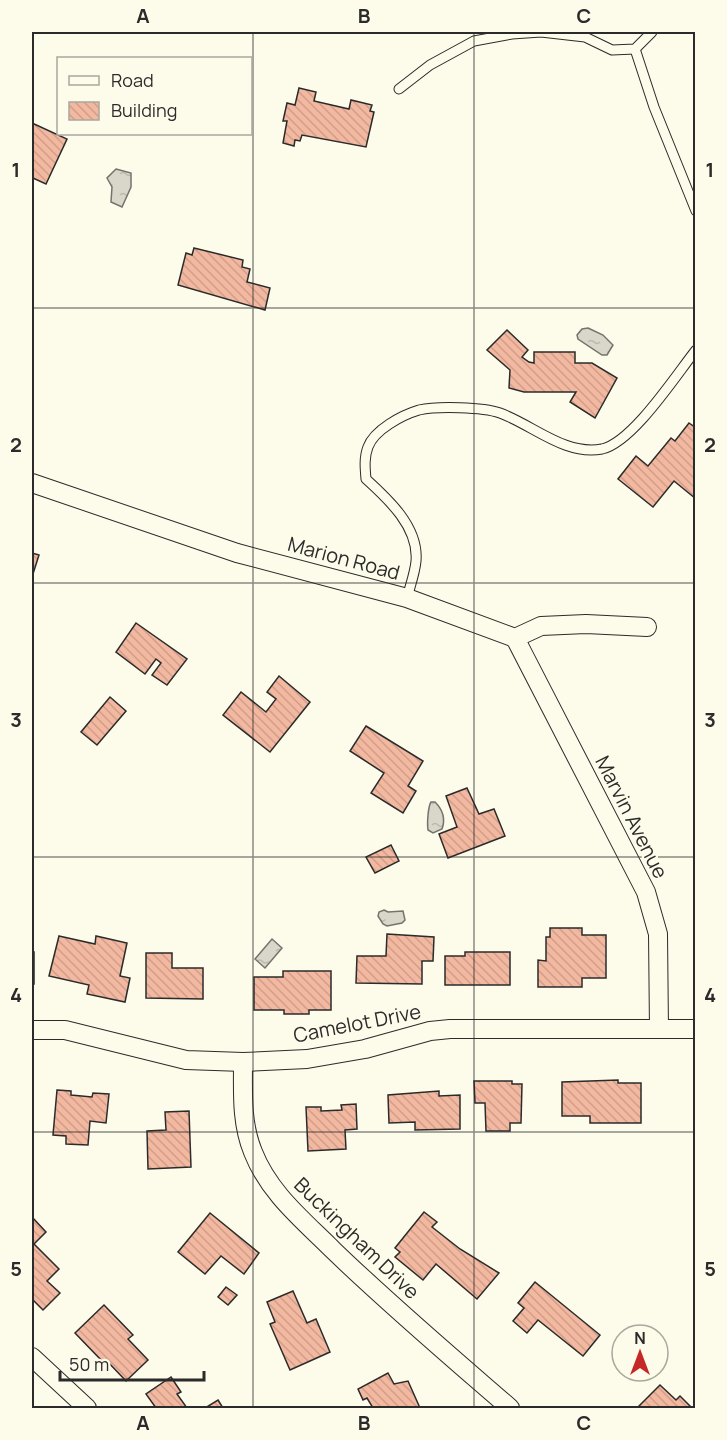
<svg xmlns="http://www.w3.org/2000/svg" width="727" height="1440" font-family="Manrope,sans-serif">
<style>
.water{fill:url(#water-ripples);stroke:#74746e;stroke-width:1.5}
.building{fill:url(#building-back-hatch);stroke:#2b2b2b;stroke-width:1.5}
.lines{fill:none;stroke-linecap:round;stroke-linejoin:round}
.lane-casing{stroke:#2b2b2b;stroke-width:11}
.street-casing{stroke:#2b2b2b;stroke-width:20}
.lane{stroke:#fdfbea;stroke-width:9}
.street{stroke:#fdfbea;stroke-width:18}
.grid{fill:none;stroke:#2b2b2b;stroke-width:1.5;stroke-opacity:0.55}
.labels{text-anchor:middle;dominant-baseline:central;stroke-width:4.5;stroke-linejoin:round;paint-order:stroke}
.street-label{font-size:20px;fill:#2b2b2b;stroke:#fdfbea}
.neatline{fill:none;stroke:#2b2b2b;stroke-width:2}
.grid-label{font-size:20px;text-anchor:middle;font-weight:bold;fill:#2b2b2b}
</style>
<defs>
<pattern id="water-ripples" width="26" height="14" patternUnits="userSpaceOnUse" patternTransform="scale(1.5)"><rect width="26" height="14" fill="#d8d7c9"/><path d="M2 4q2-2 4 0t4 0M15 11q2-2 4 0t4 0" fill="none" stroke="#bab9ad"/></pattern>
<pattern id="building-back-hatch" width="6" height="6" patternUnits="userSpaceOnUse" patternTransform="scale(1.5)"><rect width="6" height="6" fill="#f2b8a0"/><path d="M-1 5l2 2M0 0l6 6M5-1l2 2" fill="none" stroke="#d09e8a"/></pattern>
</defs>
<rect width="100%" height="100%" fill="#fdfbea"/>
<g class="water">
<path d="M116 169 131 173V187L122 207 111 202 112 187 107 178Z"/>
<path d="M588 328 603 335 613 345 607 355H602L578 339 577 335 582 329Z"/>
<path d="M431 802H435C443 810 446 818 442 829L433 833 428 830C427 823 428 807 431 802Z"/>
<path d="M384 910 388 912 403 911 405 920 402 923 387 926 383 924 378 916 379 912Z"/>
<path d="M272 939 282 948 265 968 255 959Z"/>
</g>
<g class="building">
<path d="M299 88 316 92 314 101 349 109 351 100 372 105 370 111 374 112 366 147 302 135 300 141 295 140 294 146 283 143 287 121H283L287 103 295 105Z"/>
<path d="M32 123 67 139 46 184 33 178 32 181Z"/>
<path d="M194 248 243 260 242 267 250 269 247 282 270 288 265 310 178 285 186 253 192 255Z"/>
<path d="M507 330 528 350 522 357 529 362 534 363V352H575V363H592L617 378 595 418 570 402 576 392H524L509 388 510 370 487 350Z"/>
<path d="M689 423 696 428V499L674 481 653 507 618 479 636 456 648 466 671 438 675 441Z"/>
<path d="M32 553 39 555 32 577Z"/>
<path d="M136 623 187 659 167 685 152 675 161 663 156 659 145 674 116 652Z"/>
<path d="M279 676 310 702 270 752 223 715 241 692 266 712 276 699 267 692Z"/>
<path d="M110 697 126 711 97 745 81 732Z"/>
<path d="M366 726 423 761 408 786 416 791 403 813 371 793 384 773 350 751Z"/>
<path d="M467 788 479 814 494 809 505 836 448 858 439 834 457 827 446 796Z"/>
<path d="M391 845 399 861 375 873 366 857Z"/>
<path d="M550 928H582V935H606V978H582V987H538V960L546 961V937H550Z"/>
<path d="M387 934 434 937 433 961H422V984L356 983 357 956H386Z"/>
<path d="M59 936 95 944 96 936 127 943 120 976 130 978 125 1002 87 994 89 985 49 976Z"/>
<rect x="32" y="952" width="2" height="32"/>
<path d="M465 952H510V985H445V956H465Z"/>
<path d="M146 953H172V968H203V999L146 998Z"/>
<path d="M283 971H331V1010H309V1014H284V1010H254V977H283Z"/>
<path d="M618 1080V1083H641V1123H590V1116H562V1082Z"/>
<path d="M474 1081H512V1084H522L521 1123H510V1131H486L485 1103H475Z"/>
<path d="M57 1090 71 1091V1095L92 1097 93 1093 109 1094 106 1123 90 1121 88 1145 66 1144V1136L53 1135Z"/>
<path d="M439 1091V1096L460 1095V1129L415 1130V1122L389 1123 388 1095Z"/>
<rect x="694" y="1092" width="2" height="39"/>
<path d="M356 1104 357 1129 345 1130 346 1149 308 1151 306 1107H321V1111L342 1110 341 1105Z"/>
<path d="M189 1111 191 1167 148 1169 147 1131 166 1130 165 1112Z"/>
<path d="M424 1212 437 1222 432 1227 460 1249 499 1273 477 1299 436 1264 423 1280 395 1257 400 1252 395 1248Z"/>
<path d="M210 1213 259 1253 244 1274 221 1256 205 1274 178 1252Z"/>
<path d="M32 1217 46 1232 34 1244 59 1269 47 1281 60 1293 43 1310 32 1299Z"/>
<path d="M535 1282 600 1335 583 1356 538 1320 527 1333 513 1321 524 1308 518 1303Z"/>
<path d="M226 1287 237 1295 228 1305 218 1297Z"/>
<path d="M293 1291 307 1323 316 1319 330 1352 290 1370 270 1324 275 1322 267 1302Z"/>
<path d="M104 1305 133 1335 128 1339 148 1360 126 1381 106 1360 104 1363 75 1333Z"/>
<path d="M388 1373 394 1384 408 1381 420 1408H373L367 1398 363 1400 358 1389Z"/>
<path d="M171 1377 181 1392 177 1394 187 1408H156L146 1394Z"/>
<path d="M660 1385 676 1400 680 1396 692 1408H637Z"/>
<path d="M218 1400 223 1408H205Z"/>
</g>
<g class="lines">
<defs>
<g id="lane">
<path d="M635 49 654 107 696 211"/>
<path d="M399 89 430 65 474 41 512 34 541 32 585 37 612 50 635 49 652 32"/>
<path d="M407 598C410 586 415 573 416 561 419 527 388 499 366 479 365 468 364 457 368 447 374 430 402 415 419 410 437 406 483 407 500 413 533 425 565 456 602 449 633 442 676 375 696 350"/>
</g>
<g id="street">
<path d="M32 483 237 553 407 598 515 638 541 626 586 624 647 627"/>
<path d="M515 638 646 892 658 934 659 1029"/>
<path d="M32 1030H65L186 1060 243 1062 307 1059 365 1049 430 1031 450 1029H696"/>
<path d="M243 1062C243 1092 241 1123 253 1152 269 1193 303 1220 333 1250 390 1305 450 1356 510 1408"/>
<path d="M32 1357 87 1408"/>
</g>
</defs>
<use href="#lane" class="lane-casing"/>
<use href="#street" class="street-casing"/>
<use href="#lane" class="lane"/>
<use href="#street" class="street"/>
</g>
<path class="grid" d="M253 32V1408M474 32V1408M32 308H696M32 583H696M32 857H696M32 1132H696"/>
<g class="labels">
<g class="street-label">
<text transform="translate(344 558) rotate(15)">Marion Road</text>
<text transform="translate(632 817) rotate(63)">Marvin Avenue</text>
<text transform="translate(357 1023) rotate(-11)">Camelot Drive</text>
<text transform="translate(357 1238) rotate(44)">Buckingham Drive</text>
</g>
</g>
<rect width="727" height="1440" fill="none" stroke="#fdfbea" stroke-width="66"/>
<rect x="57" y="57" width="195" height="78" fill="#fdfbea" stroke="#a9a89e" stroke-width="1.5"/>
<rect x="69" y="76" width="30" height="9" fill="#fdfbea" stroke="#a9a89e" stroke-width="1.5"/>
<text x="111" y="87" font-size="18" fill="#2b2b2b">Road</text>
<rect x="69" y="102" width="30" height="18" fill="url(#building-back-hatch)" stroke="#a9a89e" stroke-width="1.5"/>
<text x="111" y="117" font-size="18" fill="#2b2b2b">Building</text>
<g transform="translate(640 1353)"><circle r="28" fill="#fdfbea" stroke="#a9a89e" stroke-width="1.5"/>
<path d="M0-4.5L10 22L0 15L-10 22Z" fill="#c62828"/>
<text y="-9" font-size="16" font-weight="bold" text-anchor="middle" fill="#2b2b2b">N</text>
</g>
<path d="M60 1371v9h144v-9" fill="none" stroke="#2b2b2b" stroke-width="3"/>
<text x="69" y="1371" font-size="18" fill="#2b2b2b" stroke="#fdfbea" stroke-width="4.5" paint-order="stroke">50 m</text>
<rect x="33" y="33" width="661" height="1374" class="neatline"/>
<g class="grid-label">
<text x="143" y="23">A</text>
<text x="364" y="23">B</text>
<text x="584" y="23">C</text>
<text x="16" y="177">1</text>
<text x="710" y="177">1</text>
<text x="16" y="452">2</text>
<text x="710" y="452">2</text>
<text x="16" y="727">3</text>
<text x="710" y="727">3</text>
<text x="16" y="1002">4</text>
<text x="710" y="1002">4</text>
<text x="16" y="1276">5</text>
<text x="710" y="1276">5</text>
<text x="143" y="1430">A</text>
<text x="364" y="1430">B</text>
<text x="584" y="1430">C</text>
</g>
</svg>
